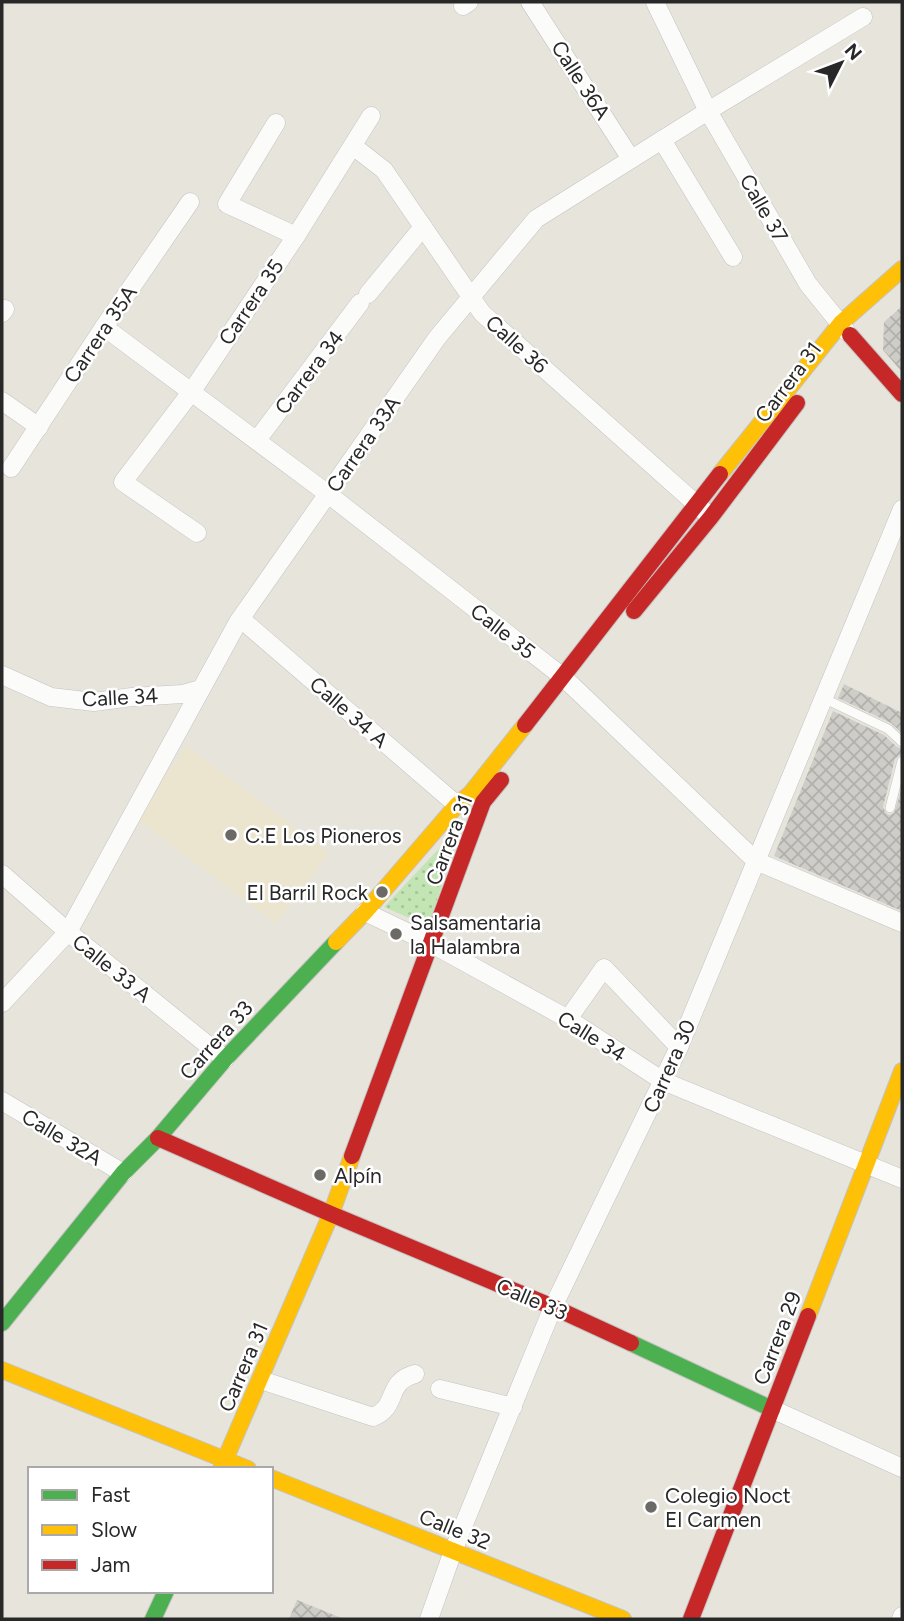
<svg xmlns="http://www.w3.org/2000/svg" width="904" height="1621" font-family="Figtree,sans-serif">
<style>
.education{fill:#ebe5d0}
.park{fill:url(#park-dots)}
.building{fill:url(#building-cross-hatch)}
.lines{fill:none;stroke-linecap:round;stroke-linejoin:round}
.lane-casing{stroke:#c4c3c2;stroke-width:10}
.street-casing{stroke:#c4c3c2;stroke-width:19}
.fast-casing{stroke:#c4c3c2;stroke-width:18}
.slow-casing{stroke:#c4c3c2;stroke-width:18}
.jam-casing{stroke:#c4c3c2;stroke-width:18}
.lane{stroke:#fbfbfa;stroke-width:9}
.street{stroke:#fbfbfa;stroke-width:18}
.fast{stroke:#4caf50;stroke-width:16}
.slow{stroke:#ffc107;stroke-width:16}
.jam{stroke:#c62828;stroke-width:16}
.poi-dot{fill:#6b6a67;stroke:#fff;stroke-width:2.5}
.labels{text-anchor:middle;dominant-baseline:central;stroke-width:5;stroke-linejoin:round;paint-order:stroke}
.street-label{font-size:21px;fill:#282828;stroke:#fff}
.poi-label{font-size:21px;fill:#282828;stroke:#fff;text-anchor:start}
</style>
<defs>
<pattern id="park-dots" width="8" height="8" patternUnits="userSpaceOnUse" patternTransform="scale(1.75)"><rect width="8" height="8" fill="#c3e5b3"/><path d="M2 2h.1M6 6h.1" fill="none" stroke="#a8c49a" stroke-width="1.8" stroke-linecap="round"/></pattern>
<pattern id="building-cross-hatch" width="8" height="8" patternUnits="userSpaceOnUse" patternTransform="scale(1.75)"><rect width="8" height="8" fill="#cfcdc8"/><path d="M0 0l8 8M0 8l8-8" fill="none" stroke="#b2b0ac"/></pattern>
</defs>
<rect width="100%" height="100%" fill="#e7e4dc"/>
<path class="education" d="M187 746 329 853 276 924 134 817Z"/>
<path class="park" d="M463 823 428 926 384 907Z"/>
<g class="building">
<path d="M902 306V372L883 350 884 322Z"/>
<path d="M844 684 902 713V733L891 723 838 698Z"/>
<path d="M833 711 884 735 897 747 902 749V754L898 756 895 759 883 807 886 813 889 815 894 813 902 788V911L774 856Z"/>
<path d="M297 1600 344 1619H289Z"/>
</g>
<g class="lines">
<defs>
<g id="lane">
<path d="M823 698 888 729 902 742"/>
<path d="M890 808 902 761"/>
</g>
<g id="street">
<path d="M530 2 631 159"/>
<path d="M655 2 708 111 808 284 846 331"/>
<path d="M463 6 469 2"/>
<path d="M276 123 227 204 296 236"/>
<path d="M662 140 733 257"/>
<path d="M353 146 384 170 482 313 705 512"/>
<path d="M368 294 423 227"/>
<path d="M2 313 5 309"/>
<path d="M104 327 328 494 563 677 756 861 902 923"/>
<path d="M2 401 39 427"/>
<path d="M257 440 360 303"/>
<path d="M11 468 104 327 190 202"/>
<path d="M197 533 123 482 192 391 296 236 371 116"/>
<path d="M241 619 457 805"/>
<path d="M2 675 51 697 94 702 132 697 183 694 201 689"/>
<path d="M2 874 68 932 225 1059"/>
<path d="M365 912 432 944 568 1019 663 1081 902 1179"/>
<path d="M2 1003 68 932 238 622 437 338 536 219 708 111 863 17"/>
<path d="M568 1019 604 968 679 1047"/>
<path d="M2 1101 123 1173"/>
<path d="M261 1380 373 1417C399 1407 385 1382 415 1374"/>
<path d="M440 1389 513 1407"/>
<path d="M772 1409 902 1468"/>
<path d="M429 1619 453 1551 553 1307 679 1047 902 509"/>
<path d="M901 1619 902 1616"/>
</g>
<g id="fast">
<path d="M2 1323 123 1173 158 1138 225 1059 336 942"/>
<path d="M631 1343 772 1409"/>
<path d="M153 1619 166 1591"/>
</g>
<g id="slow">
<path d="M720 474 841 323 902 269"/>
<path d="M336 942 365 912 457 805 471 793 525 725"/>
<path d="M808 1316 902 1071"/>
<path d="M2 1370 248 1469"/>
<path d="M221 1469 331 1214 352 1156"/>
<path d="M271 1478 623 1619"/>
</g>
<g id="jam">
<path d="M850 335 902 394"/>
<path d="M634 611 711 517 797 403"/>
<path d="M525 725 720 474"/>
<path d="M158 1138 331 1214 553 1307 631 1343"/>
<path d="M352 1156 483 802 501 780"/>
<path d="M691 1619 808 1316"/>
</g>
</defs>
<use href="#lane" class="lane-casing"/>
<use href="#street" class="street-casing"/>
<use href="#fast" class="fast-casing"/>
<use href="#slow" class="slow-casing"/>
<use href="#jam" class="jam-casing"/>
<use href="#lane" class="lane"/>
<use href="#street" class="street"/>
<use href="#fast" class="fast"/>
<use href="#slow" class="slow"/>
<use href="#jam" class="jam"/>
</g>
<g class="poi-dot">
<circle cx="231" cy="835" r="7"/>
<circle cx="382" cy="892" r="7"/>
<circle cx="396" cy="934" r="7"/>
<circle cx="320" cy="1175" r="7"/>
<circle cx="651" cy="1507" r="7"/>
</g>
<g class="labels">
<g class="street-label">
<text transform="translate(581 80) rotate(57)">Calle 36A</text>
<text transform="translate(764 208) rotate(60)">Calle 37</text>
<text transform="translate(251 302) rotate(-56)">Carrera 35</text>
<text transform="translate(100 334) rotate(-56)">Carrera 35A</text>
<text transform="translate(517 344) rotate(42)">Calle 36</text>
<text transform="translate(309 372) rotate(-53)">Carrera 34</text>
<text transform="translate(788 382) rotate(-53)">Carrera 31</text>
<text transform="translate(363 444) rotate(-55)">Carrera 33A</text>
<text transform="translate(503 631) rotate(38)">Calle 35</text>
<text transform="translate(120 697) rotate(-3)">Calle 34</text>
<text transform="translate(349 712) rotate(41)">Calle 34 A</text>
<text transform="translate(449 840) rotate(-69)">Carrera 31</text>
<text transform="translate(112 968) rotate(39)">Calle 33 A</text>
<text transform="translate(592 1036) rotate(32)">Calle 34</text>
<text transform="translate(216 1040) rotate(-48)">Carrera 33</text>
<text transform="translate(669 1066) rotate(-66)">Carrera 30</text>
<text transform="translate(62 1137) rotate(31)">Calle 32A</text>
<text transform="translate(532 1299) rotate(23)">Calle 33</text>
<text transform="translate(777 1338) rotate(-69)">Carrera 29</text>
<text transform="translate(243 1367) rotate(-67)">Carrera 31</text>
<text transform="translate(455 1529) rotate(22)">Calle 32</text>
</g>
<g class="poi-label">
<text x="245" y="835">C.E Los Pioneros</text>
<text x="368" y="892" text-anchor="end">El Barril Rock</text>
<text x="410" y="922">Salsamentaria<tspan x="410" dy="24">la Halambra</tspan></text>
<text x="334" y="1175">Alpín</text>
<text x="665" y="1495">Colegio Noct<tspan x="665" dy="24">El Carmen</tspan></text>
</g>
</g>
<rect width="904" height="1621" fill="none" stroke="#282828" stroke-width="7"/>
<rect x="28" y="1467" width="245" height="126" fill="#ffffff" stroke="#a9a9a9" stroke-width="2"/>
<rect x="42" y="1490" width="35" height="10" fill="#4caf50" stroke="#a9a9a9" stroke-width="2"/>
<text x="91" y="1502" font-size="21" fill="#282828">Fast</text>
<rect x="42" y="1525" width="35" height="10" fill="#ffc107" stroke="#a9a9a9" stroke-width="2"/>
<text x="91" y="1537" font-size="21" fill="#282828">Slow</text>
<rect x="42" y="1560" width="35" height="10" fill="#c62828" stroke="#a9a9a9" stroke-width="2"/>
<text x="91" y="1572" font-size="21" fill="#282828">Jam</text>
<g transform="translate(841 63) rotate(48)" stroke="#ffffff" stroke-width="5" paint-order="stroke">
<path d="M0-5L12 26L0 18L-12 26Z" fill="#282828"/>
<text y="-10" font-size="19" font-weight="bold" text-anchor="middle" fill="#282828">N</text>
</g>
</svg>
